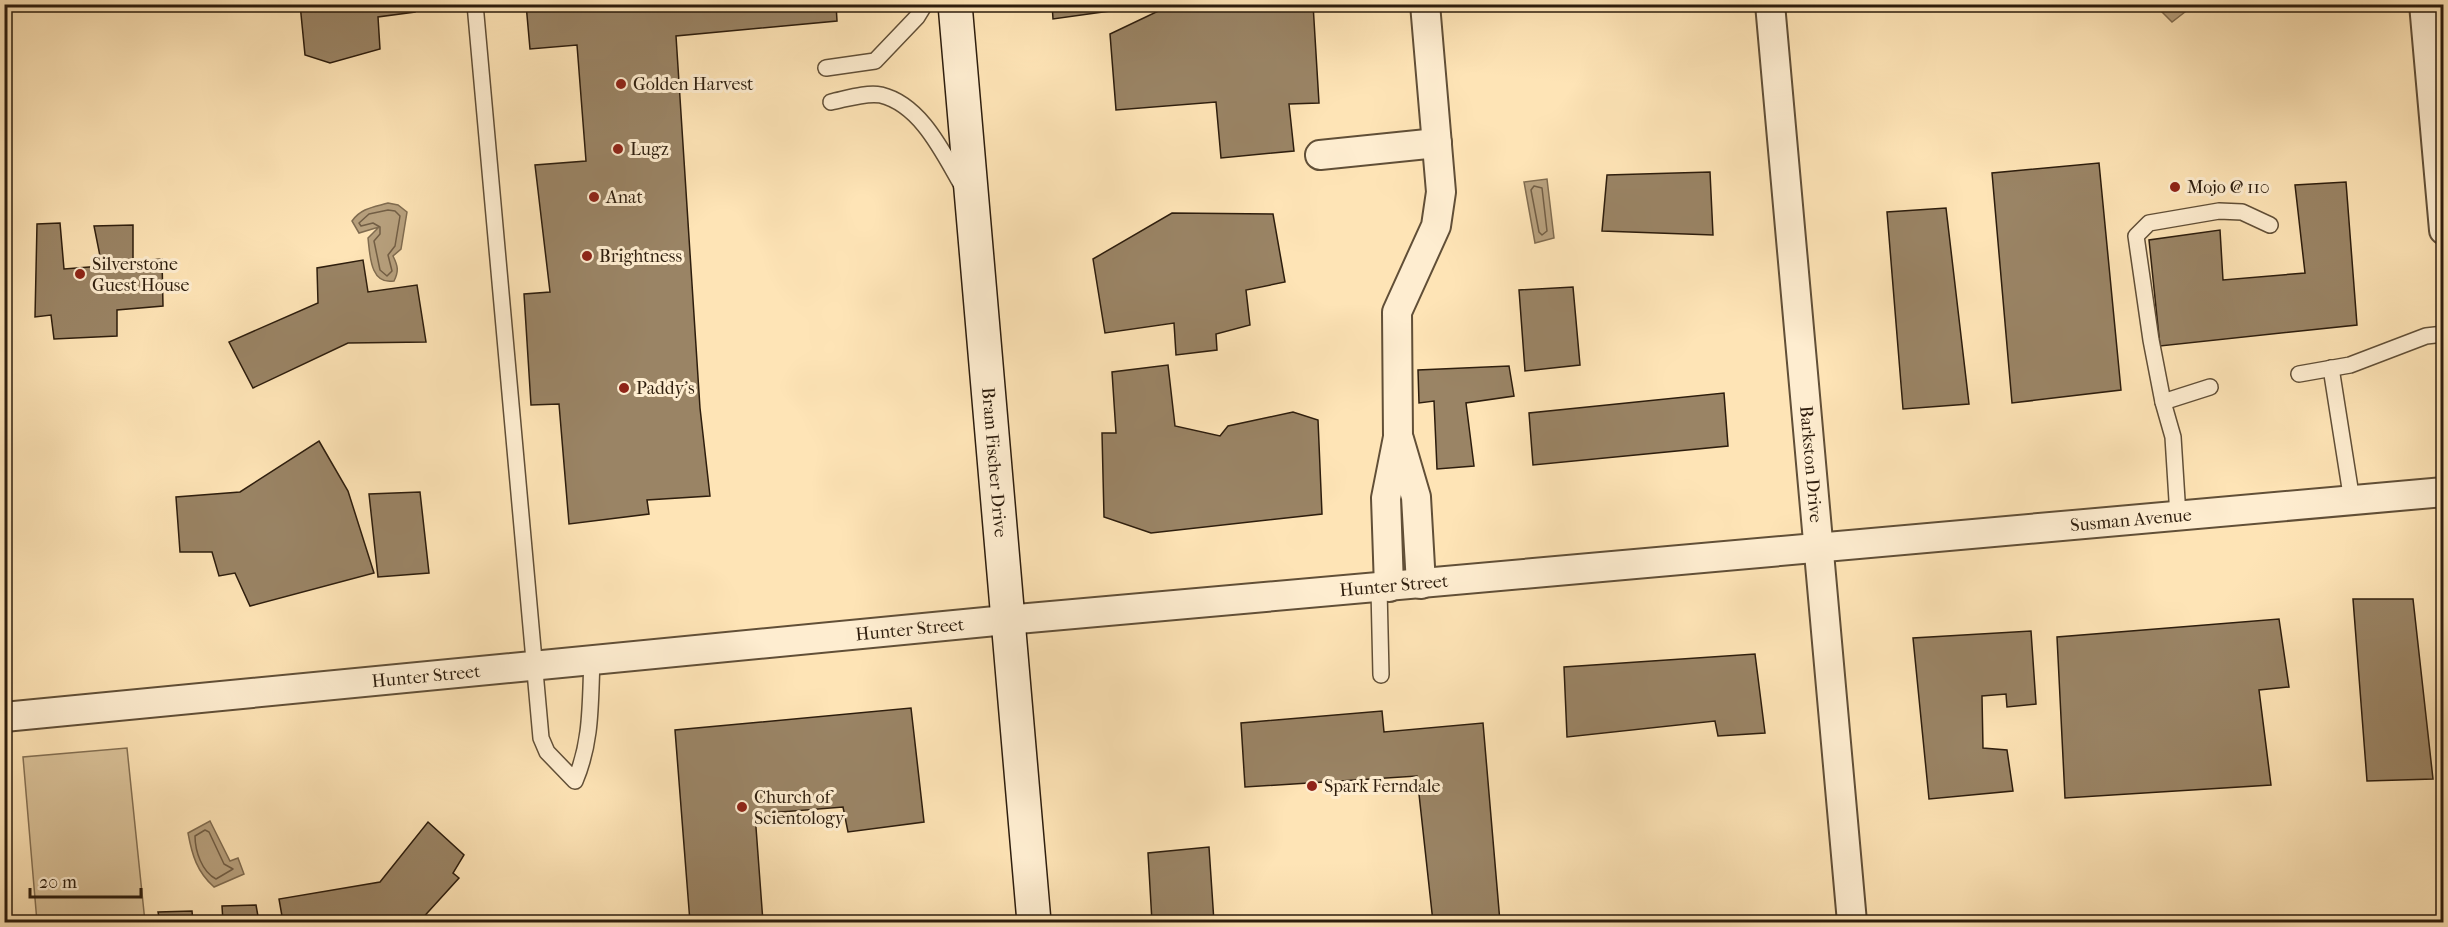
<svg xmlns="http://www.w3.org/2000/svg" width="2448" height="927" font-family="'IM FELL French Canon',serif">
<style>
.green{fill:#dac299;stroke:#847053;stroke-width:1.5}
.water{fill:#b7a07d;stroke:#806c50;stroke-width:1.5}
.lines{fill:none;stroke-linecap:round;stroke-linejoin:round}
.shore{stroke:#725e45;stroke-width:1.5}
.building{fill:#9a8465;stroke:#2d1d0d;stroke-width:1.5}
.lane-casing{stroke:#614f37;stroke-width:18}
.street-casing{stroke:#614f37;stroke-width:32}
.secondary-casing{stroke:#2d1d0d;stroke-width:36}
.lane{stroke:#feedd0;stroke-width:15}
.street{stroke:#feedd0;stroke-width:28}
.secondary{stroke:#feedd0;stroke-width:33}
.poi-dot{fill:#8f2418;stroke:#feedd0;stroke-width:2}
.labels{text-anchor:middle;dominant-baseline:central;stroke-width:6;stroke-linejoin:round;paint-order:stroke}
.poi-label{font-size:18px;fill:#2d1d0d;stroke:#feedd0;text-anchor:start}
.street-label{font-size:18px;fill:#2d1d0d;stroke:#feedd0}
</style>
<rect width="100%" height="100%" fill="#fee4b6"/>
<filter id="stains"><feTurbulence type="fractalNoise" baseFrequency=".00333" numOctaves="4"/><feColorMatrix values="0 0 0 0 .2 0 0 0 0 .09 0 0 0 0 .02 0 0 0 .5 -.17"/></filter>
<radialGradient id="worn" r=".72"><stop offset=".6" stop-color="#630" stop-opacity="0"/><stop offset="1" stop-color="#630" stop-opacity=".3"/></radialGradient>
<path class="green" d="M127 748 145 922H37L23 757Z"/>
<g class="water">
<path d="M2194 5 2172 22 2155 5 2194 4Z"/>
<path d="M1547 179 1554 238 1535 243 1524 182Z"/>
<path d="M388 203 398 205 407 212 401 249 393 256C398 266 399 271 394 281 370 285 370 255 368 238L379 227 359 233 352 221C361 208 374 207 388 203Z"/>
<path d="M210 821 230 861 238 858 244 874 214 887C197 872 192 855 188 833Z"/>
</g>
<g class="lines">
<g class="shore">
<path d="M1534 186 1542 188 1547 231 1542 235 1539 232 1531 190Z"/>
<path d="M388 210 395 211 400 216 395 246 388 255 392 271 387 276 380 270 374 241 380 234V227L373 223 361 226 359 223 369 214Z"/>
<path d="M205 830 209 832 224 864 233 869 216 879C202 872 195 851 195 836Z"/>
</g>
</g>
<g class="building">
<path d="M300 4H415V12L378 17 380 49 330 63 305 55Z"/>
<path d="M526 4H836L837 21 676 36 700 408 710 496 647 500 649 514 569 524 559 404 531 405 524 294 550 292 535 165 586 161 577 45 530 49Z"/>
<path d="M1052 4H1123L1124 9 1053 19Z"/>
<path d="M1173 4H1313L1319 103 1289 104 1294 151 1221 158 1216 102 1116 110 1110 34Z"/>
<path d="M2099 163 2121 390 2012 403 1992 173Z"/>
<path d="M1710 172 1713 235 1602 231 1607 175Z"/>
<path d="M2346 182 2357 325 2160 346 2149 240 2220 230 2223 280 2305 273 2295 185Z"/>
<path d="M1946 208 1969 404 1903 409 1887 212Z"/>
<path d="M1172 213 1273 214 1285 282 1246 290 1250 325 1216 334 1217 350 1176 355 1174 323 1105 333 1093 259Z"/>
<path d="M60 223 64 269 102 266 94 226 133 225V261L162 259 163 306 117 310V336L54 339 51 315 35 317 37 224Z"/>
<path d="M363 260 368 292 417 285 426 342 348 343 253 388 229 342 318 303 317 268Z"/>
<path d="M1573 287 1580 365 1525 371 1519 290Z"/>
<path d="M1168 365 1175 426 1220 436 1228 426 1293 412 1318 420 1322 514 1151 533 1104 517 1102 433H1116L1112 372Z"/>
<path d="M1509 366 1514 396 1466 403 1474 466 1437 469 1434 401 1419 403 1418 370Z"/>
<path d="M1724 393 1728 446 1533 465 1529 413Z"/>
<path d="M319 441 348 491 374 573 250 606 235 573 219 576 212 552H180L176 497 240 492Z"/>
<path d="M420 492 429 573 378 577 369 494Z"/>
<path d="M2353 599H2413L2433 779 2367 781Z"/>
<path d="M2279 619 2289 687 2259 690 2271 785 2065 798 2057 637Z"/>
<path d="M2031 631 2036 704 2007 707 2006 694 1982 696 1983 748 2007 750 2013 791 1929 799 1913 638Z"/>
<path d="M1755 654 1765 733 1718 736 1715 721 1567 737 1564 667Z"/>
<path d="M911 708 924 822 848 832 843 807 755 814 763 922H690L675 730Z"/>
<path d="M1382 711 1384 732 1483 723 1500 922H1433L1417 776 1245 787 1241 723Z"/>
<path d="M428 822 464 855 453 873 459 878 419 922H283L279 899 380 882Z"/>
<path d="M1209 847 1214 922H1152L1148 853Z"/>
<path d="M256 905 259 922H223L222 906Z"/>
<path d="M192 911 193 922H160L158 912Z"/>
</g>
<g class="lines">
<defs>
<g id="lane">
<path d="M475 4 541 738 547 752 575 781C592 741 590 703 592 660"/>
<path d="M826 68 875 61 917 17 925 4"/>
<path d="M831 102C846 99 866 92 881 95 922 105 944 155 963 187"/>
<path d="M2331 368 2352 501"/>
<path d="M2299 374 2350 365 2426 336 2444 334"/>
<path d="M2163 402 2210 387"/>
<path d="M2178 516 2173 437 2163 402 2151 340 2136 236 2149 223 2219 211 2242 212 2270 225"/>
<path d="M1379 589 1381 675"/>
</g>
<g id="street">
<path id="s1" d="M1770 4 1852 922"/>
<path d="M2424 4 2444 230"/>
<path d="M1320 155 1437 143"/>
<path d="M1399 439 1416 497 1421 584"/>
<path d="M1389 587 1386 498 1398 437 1397 312 1436 226 1441 192 1425 4"/>
<path id="s2" d="M4 717 1006 620 2444 492"/>
</g>
<g id="secondary">
<path id="s3" d="M955 4 1034 922"/>
</g>
</defs>
<use href="#lane" class="lane-casing"/>
<use href="#street" class="street-casing"/>
<use href="#secondary" class="secondary-casing"/>
<use href="#lane" class="lane"/>
<use href="#street" class="street"/>
<use href="#secondary" class="secondary"/>
</g>
<g class="poi-dot">
<circle cx="621" cy="84" r="6"/>
<circle cx="618" cy="149" r="6"/>
<circle cx="2175" cy="187" r="6"/>
<circle cx="594" cy="197" r="6"/>
<circle cx="587" cy="256" r="6"/>
<circle cx="80" cy="274" r="6"/>
<circle cx="624" cy="388" r="6"/>
<circle cx="1312" cy="786" r="6"/>
<circle cx="742" cy="807" r="6"/>
</g>
<g class="labels">
<g class="poi-label">
<text x="633" y="84">Golden Harvest</text>
<text x="630" y="149">Lugz</text>
<text x="2187" y="187">Mojo @ 110</text>
<text x="606" y="197">Anat</text>
<text x="599" y="256">Brightness</text>
<text x="92" y="264">Silverstone<tspan x="92" dy="21">Guest House</tspan></text>
<text x="636" y="388">Paddy's</text>
<text x="1324" y="786">Spark Ferndale</text>
<text x="754" y="797">Church of<tspan x="754" dy="21">Scientology</tspan></text>
</g>
<g class="street-label">
<text stroke="none"><textPath href="#s3" startOffset="460">Bram Fischer Drive</textPath></text>
<text stroke="none"><textPath href="#s1" startOffset="462">Barkston Drive</textPath></text>
<text stroke="none"><textPath href="#s2" startOffset="2136">Susman Avenue</textPath></text>
<text stroke="none"><textPath href="#s2" startOffset="1396">Hunter Street</textPath></text>
<text stroke="none"><textPath href="#s2" startOffset="910">Hunter Street</textPath></text>
<text stroke="none"><textPath href="#s2" startOffset="424">Hunter Street</textPath></text>
</g>
</g>
<rect width="2448" height="927" fill="none" stroke="#fee4b6" stroke-width="24"/>
<rect x="6" y="6" width="2436" height="915" fill="none" stroke="#2d1d0d" stroke-width="3"/>
<rect x="12" y="12" width="2424" height="903" fill="none" stroke="#2d1d0d" stroke-width="1.5"/>
<path d="M30 888v9h111v-9" fill="none" stroke="#2d1d0d" stroke-width="3"/>
<text x="39" y="888" font-size="18" fill="#2d1d0d" stroke="#feedd0" stroke-width="4.5" paint-order="stroke">20 m</text>
<rect width="100%" height="100%" filter="url(#stains)"/>
<rect width="100%" height="100%" fill="url(#worn)"/>
</svg>
